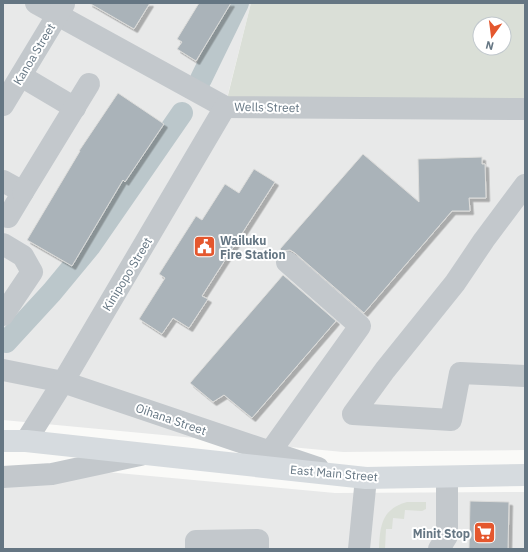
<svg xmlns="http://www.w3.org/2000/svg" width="528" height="552" font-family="'IBM Plex Sans',sans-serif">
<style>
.built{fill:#e8e9e9}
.green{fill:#dadfd7;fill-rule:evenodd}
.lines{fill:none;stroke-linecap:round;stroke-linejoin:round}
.canal{stroke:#bbc7cb;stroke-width:22}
.building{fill:#aab3b9;stroke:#dcdcda;filter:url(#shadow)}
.minor{stroke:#c3c8cc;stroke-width:22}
.major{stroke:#d6dbdf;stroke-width:22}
.labels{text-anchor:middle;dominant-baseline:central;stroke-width:4;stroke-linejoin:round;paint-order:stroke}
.street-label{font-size:12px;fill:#657683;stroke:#fff}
.poi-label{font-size:12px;font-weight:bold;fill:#657683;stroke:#fff;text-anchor:start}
</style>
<defs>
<filter id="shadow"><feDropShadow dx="3.5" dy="3.5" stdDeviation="0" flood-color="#0004"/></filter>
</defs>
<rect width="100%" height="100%" fill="#fafaf8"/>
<g class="built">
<path d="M3 3H251L225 106 525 109V450L343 452 3 420Z"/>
<path d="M31 465 335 493 525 492V549H3V468Z"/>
</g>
<g class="green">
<path d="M251 3H525V109L225 107ZM480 24H504V48H480Z"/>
<path d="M407 502H426V509L422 511 405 510 404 519 393 518 392 529H386L385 549H379C380 525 382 509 407 502Z"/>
</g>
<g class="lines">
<g class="canal">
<path d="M201 79 238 3"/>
<path d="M6 342 52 292 90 246 182 113"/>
</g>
</g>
<g class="building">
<path d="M89 3H150L134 29Z"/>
<path d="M199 3H231L196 61 177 49 182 42 177 39Z"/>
<path d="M118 93 164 124 125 182 123 180 72 266 27 240 80 151H79Z"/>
<path d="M363 154 419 202 418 159 482 157V164H485L486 198H469L470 211H452L364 313 295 253 290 250 282 251 280 249Z"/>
<path d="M254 169 275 182 202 296 208 299 189 328 173 318 162 334 139 319 165 278 159 274 196 216 202 220 225 184 239 193Z"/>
<path d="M283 275 336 321 252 418 224 395 213 402 190 383Z"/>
<path d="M470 501 509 502 508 549H469Z"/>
</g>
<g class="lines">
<g class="minor">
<path d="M36 3 225 107 525 109"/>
<path d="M21 76 75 108"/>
<path d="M3 105 64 4"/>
<path d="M3 181 23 192 8 217"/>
<path d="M525 185 484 240 455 283 385 370 353 414 451 420 460 373 525 376"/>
<path d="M23 192 89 84"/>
<path d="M3 244 23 256 32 272 3 315"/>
<path d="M3 370 63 382 318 468"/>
<path d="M26 441 63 382 225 107"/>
<path d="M270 452 360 326 287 262"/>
<path d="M3 477 52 474 140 455"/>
<path d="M196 549V541L258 540V549"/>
<path d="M359 549 366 478"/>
<path d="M439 549 447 536V477"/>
</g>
<path class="major" d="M3 441H26L366 478 525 475"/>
</g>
<defs>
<symbol id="civic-square" viewBox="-11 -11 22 22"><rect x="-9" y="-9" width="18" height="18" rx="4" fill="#e4572e" stroke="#fff"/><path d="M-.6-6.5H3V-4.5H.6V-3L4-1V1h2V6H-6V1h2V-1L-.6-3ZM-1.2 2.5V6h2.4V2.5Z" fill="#fff"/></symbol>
<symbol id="supermarket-square" viewBox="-11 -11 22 22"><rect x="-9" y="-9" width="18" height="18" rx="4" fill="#e4572e" stroke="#fff"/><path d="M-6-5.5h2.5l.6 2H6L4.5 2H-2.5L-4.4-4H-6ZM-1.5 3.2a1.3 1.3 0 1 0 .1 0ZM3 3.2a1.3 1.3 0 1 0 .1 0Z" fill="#fff"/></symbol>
</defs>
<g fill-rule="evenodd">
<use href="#civic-square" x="192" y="234" width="25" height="25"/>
<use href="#supermarket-square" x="472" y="520" width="25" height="25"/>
</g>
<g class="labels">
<g class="street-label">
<text transform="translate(34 54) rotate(-59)">Kanoa Street</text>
<text transform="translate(267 107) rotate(1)">Wells Street</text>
<text transform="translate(127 274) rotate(-59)">Kinipopo Street</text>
<text transform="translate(171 419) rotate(19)">Oihana Street</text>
<text transform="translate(334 473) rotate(5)">East Main Street</text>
</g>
<g class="poi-label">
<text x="220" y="240">Wailuku<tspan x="220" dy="14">Fire Station</tspan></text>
<text x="470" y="533" text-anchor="end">Minit Stop</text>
</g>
</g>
<rect width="528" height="552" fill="none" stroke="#657683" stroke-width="8"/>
<g transform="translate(492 36) rotate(194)"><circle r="19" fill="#ffffff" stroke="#c1c8cd"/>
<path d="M0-3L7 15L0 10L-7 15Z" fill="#e4572e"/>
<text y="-6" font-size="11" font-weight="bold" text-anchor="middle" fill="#657683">N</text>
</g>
</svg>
